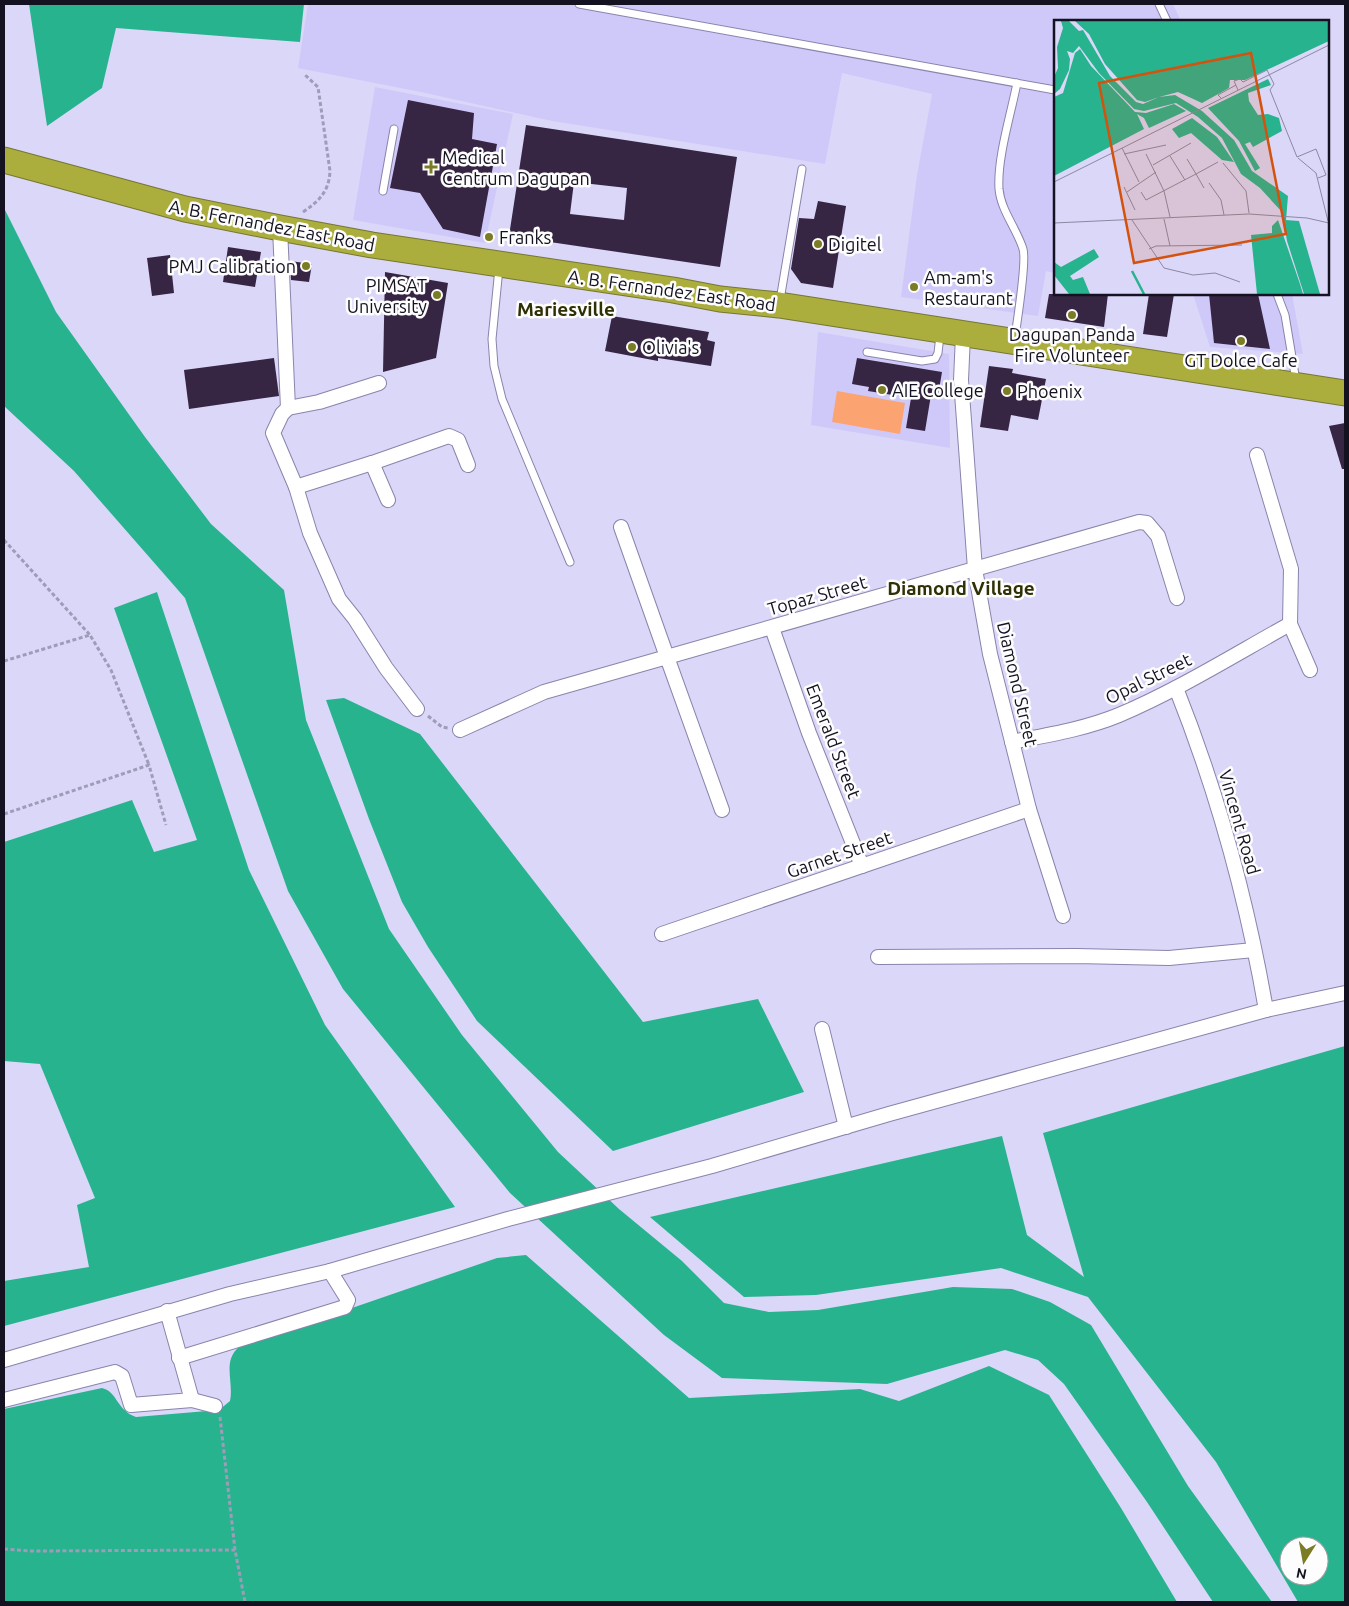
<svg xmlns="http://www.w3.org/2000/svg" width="1349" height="1606" font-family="Ubuntu,sans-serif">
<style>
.built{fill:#cfc9fa}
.green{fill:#fba471}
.water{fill:#28b38f;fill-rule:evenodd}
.building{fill:#372544;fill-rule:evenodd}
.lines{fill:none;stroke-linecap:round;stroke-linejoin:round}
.lane-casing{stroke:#8984ab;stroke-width:9}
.street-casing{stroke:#8984ab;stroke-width:16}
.highway-casing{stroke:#767633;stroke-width:27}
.path{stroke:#9f9bb8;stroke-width:3;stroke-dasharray:4 2.5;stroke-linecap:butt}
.lane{stroke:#fff;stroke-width:7}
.street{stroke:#fff;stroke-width:14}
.highway{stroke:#abad3d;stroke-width:25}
.poi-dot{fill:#7b7c25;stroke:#fdfdfd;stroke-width:2}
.labels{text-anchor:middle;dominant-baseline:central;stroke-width:5;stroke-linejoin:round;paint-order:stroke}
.poi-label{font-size:18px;fill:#141120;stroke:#fdfdfd;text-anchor:start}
.street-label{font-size:18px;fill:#141120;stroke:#fdfdfd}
.neighbourhood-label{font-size:19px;font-weight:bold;fill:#2f3005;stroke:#fdfdfd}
.inset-river{fill:none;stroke:#28b38f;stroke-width:2.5}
.inset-road{fill:none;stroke:#8b88a2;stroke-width:1}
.view{fill:#d3520e;fill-opacity:0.15;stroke:#d3520e;stroke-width:2.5}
.inset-edge{fill:none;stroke:#141120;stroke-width:2.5}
</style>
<rect width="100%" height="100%" fill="#dbd7f9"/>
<g class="built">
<path d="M308 4H1173L1181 21H1055V273L1046 271 1038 316 901 297 917 175 932 94 842 73 825 164 552 121 421 92 298 68Z"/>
<path d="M375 87 513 114 485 243 353 220Z"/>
<path d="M1193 294H1292L1303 354 1210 347Z"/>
<path d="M818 332 949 354 950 448 811 425Z"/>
</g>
<path class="green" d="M837 391 905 403 900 434 832 422Z"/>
<g class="water">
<path d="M29 4H304L300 42 116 28 102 88 47 126Z"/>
<path d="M4 208 56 312 145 437 211 524 284 590 306 720 389 929 462 1035 558 1152 619 1209 682 1261 724 1303 769 1312 818 1310 953 1287 1012 1289 1050 1302 1091 1325 1188 1486 1272 1602H1213L1147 1502 1064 1384 1038 1360 1005 1350 887 1384 722 1378 664 1335 510 1193 343 989 288 891 185 598 74 471 4 406Z"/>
<path d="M157 592 249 870 325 1025 455 1207 4 1326V1281L89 1267 77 1205 95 1198 40 1064 4 1061V842L132 800 154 852 197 840 114 608Z"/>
<path d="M344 698 420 734 643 1022 758 999 804 1092 613 1151 477 1021 428 947 402 902 369 819 326 700Z"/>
<path d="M1345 1046V1602H1298L1216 1462 1088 1297 1001 1268 816 1295 744 1297 650 1217 1002 1136 1027 1235 1084 1277 1043 1133ZM1289 1546H1319V1576H1289Z"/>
<path d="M526 1255 689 1398 860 1389 899 1401 989 1366 1049 1395 1121 1508 1177 1602H4V1409L102 1388C118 1392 116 1410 136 1417L219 1410 230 1401C234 1382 222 1361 239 1347L497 1258Z"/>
</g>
<g class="building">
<path d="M408 100 474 113 472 139 497 144 480 237 443 229 420 193 390 188Z"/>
<path d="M526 125 737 157 720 267 509 236ZM574 182 627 188 624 220 570 214Z"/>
<path d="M818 201 846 206 833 288 801 283 791 269 799 218 814 219Z"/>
<path d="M228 247 261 252 255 287 223 282Z"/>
<path d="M170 255 174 293 152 296 147 258Z"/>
<path d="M290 261 312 264 309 282 291 280Z"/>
<path d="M385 272 448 283 436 358 383 372Z"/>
<path d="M1049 294H1108L1104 327 1045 318Z"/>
<path d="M1149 294H1174L1167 337 1143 334Z"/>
<path d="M1209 294H1258L1270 349 1214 343Z"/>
<path d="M612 316 709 332 707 340 715 342 711 366 658 358V361L605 351Z"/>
<path d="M274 358 279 396 189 409 184 370Z"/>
<path d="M857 358 942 372 938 396 931 395 925 431 906 428 911 398 868 391 869 387 852 384Z"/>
<path d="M989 366 1013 369 1012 373 1046 379 1038 420 1011 415 1008 431 980 427Z"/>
<path d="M1345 423V469H1342L1329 426Z"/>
</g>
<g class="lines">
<defs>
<g id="lane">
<path d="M579 4 1055 90"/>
<path d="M1159 4 1167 21"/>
<path d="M383 191 394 129"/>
<path d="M499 268 492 339 494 366 502 399 570 562"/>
<path d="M1277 294 1285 315 1296 381"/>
<path d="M780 300 802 169"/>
<path d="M1015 337C1017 321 1027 262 1023 249 1017 229 1001 211 999 189 997 158 1011 114 1017 83"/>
<path d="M867 352 922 361 935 359 938 353 940 335"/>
</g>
<g id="street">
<path d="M280 228 288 408 282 414 273 433 296 487 310 533 339 599 355 619 386 668 417 709"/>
<path d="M963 335 961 380 975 569 990 654 1029 809 1063 916"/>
<path d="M288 408 319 402 379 383"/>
<path d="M1257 455 1291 569 1290 624 1310 670"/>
<path d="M372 463 449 436 458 440 468 465"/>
<path d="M296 487 372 463 388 500"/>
<path d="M621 527 667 657 1139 522 1147 523 1158 536 1177 598"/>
<path d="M772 628 809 733 862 866"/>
<path d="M1176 688C1217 791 1247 900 1266 1010"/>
<path d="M460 730 544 692 667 657 722 810"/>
<path d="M1012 742C1048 735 1085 729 1119 715 1178 690 1234 655 1290 624"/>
<path d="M662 934 1029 809"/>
<path d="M878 957 1076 956 1169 958 1254 950"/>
<path d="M822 1029 846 1127"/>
<path d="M179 1358 345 1307 348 1300 330 1271"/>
<path d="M4 1360 230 1294 330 1271 508 1219 712 1166 889 1114 1266 1010 1345 993"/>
<path d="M4 1400 115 1372 122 1376 131 1405 192 1400 167 1311"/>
<path d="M192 1400 215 1406"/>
</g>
<path id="highway" d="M4 160 185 209 280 228 372 245 673 290 720 299 779 305 1345 393"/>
</defs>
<use href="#lane" class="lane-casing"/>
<use href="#street" class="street-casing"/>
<use href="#highway" class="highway-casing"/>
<g class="path">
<path d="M303 212C319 201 329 192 330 171L318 87 305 75"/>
<path d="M4 540 90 635"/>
<path d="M4 661 90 635 111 670 149 765"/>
<path d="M428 716 442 727 448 728"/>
<path d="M4 814 149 765 166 825"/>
<path d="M220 1417 235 1550 245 1602"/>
<path d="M4 1549 31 1551 235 1550"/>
</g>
<use href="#lane" class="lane"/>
<use href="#street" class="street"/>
<use href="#highway" class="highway"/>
</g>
<g class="poi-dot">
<path d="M428.5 159.5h5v5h5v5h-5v5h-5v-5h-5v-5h5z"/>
<circle cx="489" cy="237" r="5"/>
<circle cx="818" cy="244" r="5"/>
<circle cx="306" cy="266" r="5"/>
<circle cx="914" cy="287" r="5"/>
<circle cx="437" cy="295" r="5"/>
<circle cx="1072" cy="315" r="5"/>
<circle cx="1241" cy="341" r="5"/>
<circle cx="632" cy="347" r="5"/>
<circle cx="882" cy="390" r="5"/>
<circle cx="1007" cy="391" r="5"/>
</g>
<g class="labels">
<g class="poi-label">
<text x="442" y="157">Medical<tspan x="442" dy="21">Centrum Dagupan</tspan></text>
<text x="499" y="237">Franks</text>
<text x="828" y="244">Digitel</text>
<text x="296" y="266" text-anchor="end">PMJ Calibration</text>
<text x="924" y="277">Am-am's<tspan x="924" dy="21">Restaurant</tspan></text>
<text x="427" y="285" text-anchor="end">PIMSAT<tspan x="427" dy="21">University</tspan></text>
<text x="1072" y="334" text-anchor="middle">Dagupan Panda<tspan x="1072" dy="21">Fire Volunteer</tspan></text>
<text x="642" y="347">Olivia's</text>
<text x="1241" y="360" text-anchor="middle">GT Dolce Cafe</text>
<text x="892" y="390">AIE College</text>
<text x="1017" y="391">Phoenix</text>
</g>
<g class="street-label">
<text transform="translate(272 225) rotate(11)">A. B. Fernandez East Road</text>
<text transform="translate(672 290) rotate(8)">A. B. Fernandez East Road</text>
<text transform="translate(817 595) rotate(-16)">Topaz Street</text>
<text transform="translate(1148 678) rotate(-26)">Opal Street</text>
<text transform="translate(1018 684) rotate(77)">Diamond Street</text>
<text transform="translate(834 741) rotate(69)">Emerald Street</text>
<text transform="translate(1240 822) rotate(74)">Vincent Road</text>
<text transform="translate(839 854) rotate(-19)">Garnet Street</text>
</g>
<g class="neighbourhood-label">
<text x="566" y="309">Mariesville</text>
<text x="961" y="588">Diamond Village</text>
</g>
</g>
<g transform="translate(1054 20)">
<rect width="275" height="275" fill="#dbd7f9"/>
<path d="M7 1H15L25 11 29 10 56 56 82 82 89 84 105 77 91 82 83 80 51 44 35 14 21 1H275V21L191 60H176L175 68 148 83 124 72 105 77 121 75 148 91 180 120 198 151 234 176 232 200 245 201 266 274H250L233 221 228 192 206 168 187 154 168 118 144 97 122 83 90 91 80 89 45 53 25 26 19 33 13 31 16 39 15 50 6 69 0 74V57L4 48 3 27 9 8ZM26 29 37 46 81 92 92 93 120 84 132 91 95 108 90 98 83 94 90 109 0 156V77L9 73 21 33ZM214 59 217 65 194 73 195 81 204 95 214 94 225 98 228 111 199 127 196 122 191 124 206 148 201 151 185 121 154 88ZM138 98 163 117 180 142 168 140 137 113 125 118 118 109ZM224 200 246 264 249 274H203L197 215 218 213V206ZM40 229 45 237 16 256 19 260 29 257 36 274H15L0 255V242L7 247Z" fill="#28b38f"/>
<path class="inset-river" d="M78 251 90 274"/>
<path class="inset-road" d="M184 70 180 61 186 59 189 62 213 50 220 64 216 70 243 137 262 129 272 155 264 158M167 78 164 75 182 65M68 128 85 162M70 134 112 125M92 134 110 171 116 197M116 136 131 160M244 138 262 153 274 201M133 139 142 154 164 142M169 143 192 171 195 193M99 145 137 123M0 162 275 25M155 163 167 180 170 195M70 167 81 190M73 172 102 152M87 172 92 180 142 154 150 168M110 199 116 226M78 200 110 248 139 255 161 253 186 262M0 203 195 194 253 198 275 203M95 229 102 226 188 225"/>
<path class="view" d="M197 33 232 214 80 243 45 63Z"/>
<rect width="275" height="275" class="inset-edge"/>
</g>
<rect width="1349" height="1606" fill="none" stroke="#141120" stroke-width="10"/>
<g transform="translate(1304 1561) rotate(191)"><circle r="24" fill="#fdfdfd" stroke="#a09fa5"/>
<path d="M0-4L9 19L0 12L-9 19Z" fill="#7b7c25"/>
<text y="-8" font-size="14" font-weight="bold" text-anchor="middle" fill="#141120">N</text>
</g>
</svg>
